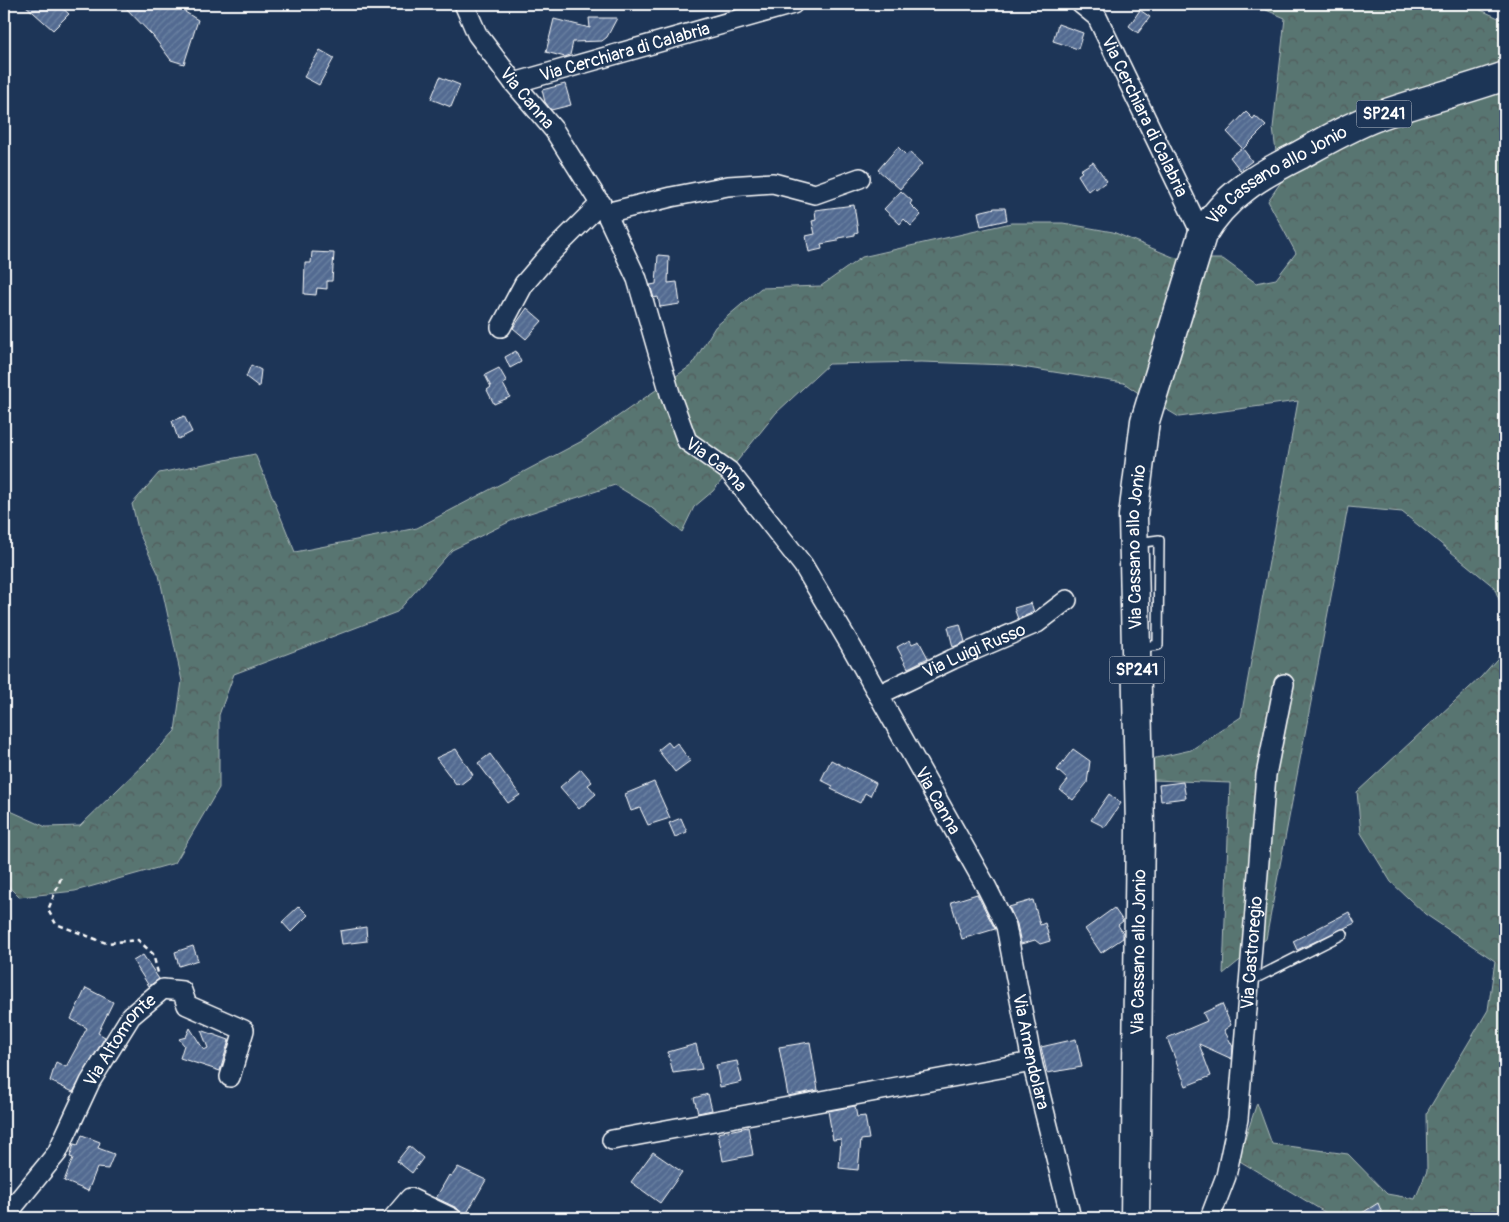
<svg xmlns="http://www.w3.org/2000/svg" width="1509" height="1222" font-family="Pangolin,sans-serif">
<style>
.forest{fill:url(#forest-crowns);stroke:#acbab8}
.building{fill:url(#building-hatch);stroke:#fff}
.lines{fill:none;stroke-linecap:round;stroke-linejoin:round}
.lane-casing{stroke:#fff;stroke-width:12}
.street-casing{stroke:#fff;stroke-width:22}
.primary-casing{stroke:#fff;stroke-width:31}
.path{stroke:#fff;stroke-width:2.5;stroke-dasharray:5 4;stroke-linecap:butt}
.lane{stroke:#1d3557;stroke-width:9}
.street{stroke:#1d3557;stroke-width:19}
.primary{stroke:#1d3557;stroke-width:28}
.labels{text-anchor:middle;dominant-baseline:central;stroke-width:4;stroke-linejoin:round;paint-order:stroke}
.shield{fill:#1d3557;stroke:#bbc2cd;stroke-width:1}
.shield-label{font-size:16px;font-weight:bold;fill:#fff}
.street-label{font-size:18px;fill:#fff;stroke:#1d3557}
</style>
<defs>
<pattern id="forest-crowns" width="20" height="18" patternUnits="userSpaceOnUse" patternTransform="scale(1.25)"><rect width="20" height="18" fill="#587471"/><path d="M2 6a3 3 0 1 1 6 0M12 15a3 3 0 1 1 6 0" fill="none" stroke="#515c5b"/></pattern>
<pattern id="building-hatch" width="6" height="6" patternUnits="userSpaceOnUse" patternTransform="scale(1.25)"><rect width="6" height="6" fill="#526b91"/><path d="M-1 1l2-2M0 6l6-6M5 7l2-2" fill="none" stroke="#6c81a2"/></pattern>
</defs>
<rect width="100%" height="100%" fill="#1d3557"/>
<filter id="ink" filterUnits="userSpaceOnUse"><feTurbulence type="fractalNoise" baseFrequency=".02" numOctaves="2"/><feDisplacementMap in="SourceGraphic" scale="10" xChannelSelector="R" yChannelSelector="G"/><feConvolveMatrix kernelMatrix="1 2 1 2 8 2 1 2 1" color-interpolation-filters="sRGB"/></filter>
<g filter="url(#ink)">
<g class="forest">
<path d="M1252 4H1468L1505 21V614L1494 587 1402 512 1348 507 1266 939 1223 974 1230 783 1153 780 1147 760 1191 750 1241 717 1298 401 1179 417 1164 408 1207 259H1223L1256 283 1276 279 1296 253 1268 201 1285 176 1276 152 1273 128 1285 18Z"/>
<path d="M1011 223H1063L1113 232 1173 257 1184 259 1140 394 1124 383 1009 365 921 362 829 364 776 413 713 491 694 507 682 532 648 505 615 485 521 516 452 550 397 612 234 674 219 715V788L175 863 75 891 19 897 4 882V808L46 827 80 826 148 760 175 731 182 681 159 575 139 533 132 504 159 473 255 454 295 552 417 528 584 440 692 365 715 327 761 288 821 286 862 257Z"/>
<path d="M1505 631V1218H1326L1328 1214 1238 1160 1257 1103 1272 1144 1348 1154 1387 1194 1415 1199 1427 1171 1426 1114 1488 1010 1495 961 1425 914 1391 882 1361 833 1357 792 1481 677 1504 651Z"/>
</g>
<g class="building">
<path d="M24 4H58L69 14 53 30Z"/>
<path d="M122 4H188L185 12 198 20 184 64 171 60 153 36Z"/>
<path d="M1140 10 1150 17 1138 33 1129 26Z"/>
<path d="M589 18H617L607 37 602 41 573 42 570 55 565 57 546 52 554 19 590 28Z"/>
<path d="M1058 24 1083 33 1078 49 1053 41Z"/>
<path d="M320 50 334 58 319 85 304 77Z"/>
<path d="M440 77 460 85 451 107 431 99Z"/>
<path d="M565 84 571 105 551 110 545 102 542 90Z"/>
<path d="M1246 112 1253 119 1255 116 1266 126 1243 149 1252 161 1240 170 1230 157 1242 148 1227 132Z"/>
<path d="M898 147 906 155 909 152 922 164 900 189 878 170Z"/>
<path d="M1093 162 1107 181 1096 189 1094 186 1088 191 1078 175 1082 172 1080 170Z"/>
<path d="M901 191 912 201 910 204 921 215 911 226 904 219 900 224 884 209Z"/>
<path d="M854 205 858 232 855 233V235L838 238V241L821 244 822 249 809 252 806 236 815 234 812 221 816 220 815 210Z"/>
<path d="M995 208H1005L1007 220 981 226 978 212Z"/>
<path d="M312 252 334 253 332 281H327V289L317 288 316 295 304 294 305 263H311Z"/>
<path d="M658 255 669 256 668 283 677 282 680 304 660 307 658 297 654 298 650 285 656 284Z"/>
<path d="M527 308 542 321 526 339 513 328Z"/>
<path d="M516 351 521 362 510 368 505 357Z"/>
<path d="M251 365 261 370 259 387 246 377Z"/>
<path d="M499 368 507 382 503 384 510 397 494 404 487 390 491 387 485 375Z"/>
<path d="M184 416 192 432 178 439 172 421Z"/>
<path d="M1031 603 1034 612 1018 619 1014 608Z"/>
<path d="M960 624 965 642 953 647 948 627Z"/>
<path d="M910 640 912 644 919 641 928 658 908 668 897 647Z"/>
<path d="M668 742 672 747 677 743 690 761 675 772 658 750Z"/>
<path d="M456 749 473 775 460 785 458 783 456 784 436 758Z"/>
<path d="M1073 749 1090 761 1087 783 1073 800 1060 790 1068 780 1057 770Z"/>
<path d="M490 754 520 795 508 803 478 763Z"/>
<path d="M831 760 876 783 870 796 865 793 860 803 831 789 833 786 821 780Z"/>
<path d="M581 769 592 782 588 785 596 794 579 809 560 787Z"/>
<path d="M654 782 670 818 648 825 640 808 631 811 625 794Z"/>
<path d="M1183 782 1186 798 1161 801 1159 785Z"/>
<path d="M1109 794 1121 803 1105 827 1091 820Z"/>
<path d="M681 818 687 832 675 837 669 823Z"/>
<path d="M977 894 995 929 962 939 951 902Z"/>
<path d="M1033 900 1040 925 1045 923 1050 941 1040 944 1035 940 1021 944 1017 924 1009 907Z"/>
<path d="M299 906 308 915 291 932 282 922Z"/>
<path d="M1114 908 1123 921 1118 925 1123 933V938L1101 953 1085 929Z"/>
<path d="M1349 912 1355 923 1297 950 1293 941Z"/>
<path d="M366 927 367 941 342 944 340 931Z"/>
<path d="M193 946 198 960 179 966 175 952Z"/>
<path d="M143 955 159 979 149 986 133 961Z"/>
<path d="M86 988 113 1002 98 1033 105 1037 73 1092 50 1081 56 1062 66 1067 87 1028 71 1019Z"/>
<path d="M1222 1004 1231 1025 1224 1030 1233 1047 1232 1059 1199 1044 1211 1076 1186 1086 1167 1038 1207 1021 1203 1013Z"/>
<path d="M190 1028 204 1050 208 1048 201 1030 229 1040 220 1071 180 1058 184 1045 179 1039 186 1037Z"/>
<path d="M1076 1039 1082 1067 1047 1073 1041 1047Z"/>
<path d="M810 1042 818 1090 788 1096 779 1047Z"/>
<path d="M696 1044 702 1069 673 1073 668 1052Z"/>
<path d="M737 1061 742 1082 720 1087 716 1065Z"/>
<path d="M708 1094 712 1110 698 1113 694 1098Z"/>
<path d="M855 1106 857 1117 865 1116 869 1139 861 1140 858 1170 839 1168 841 1139 833 1140 828 1111Z"/>
<path d="M748 1127 753 1155 723 1161 718 1133Z"/>
<path d="M82 1135 100 1142 98 1148 114 1154 108 1169 97 1168 88 1191 64 1181 73 1158 70 1157 74 1144 78 1145Z"/>
<path d="M409 1146 423 1158 412 1173 397 1161Z"/>
<path d="M653 1152 682 1172 660 1203 631 1182Z"/>
<path d="M458 1167 486 1180 464 1218 457 1208 436 1198 449 1175 452 1176Z"/>
<path d="M1378 1203 1384 1218H1354Z"/>
</g>
<g class="lines">
<defs>
<g id="lane">
<path d="M1137 543 1159 540 1158 645 1139 648"/>
<path d="M1250 981 1343 934"/>
</g>
<g id="street">
<path id="s1" d="M464 4 477 34 514 83 554 130 606 213 637 279 671 397 687 441 729 471 803 565 851 646 987 888 1006 926 1032 1062 1071 1218"/>
<path id="s2" d="M1081 4 1097 17 1202 235"/>
<path id="s3" d="M514 83 793 4"/>
<path d="M606 213 671 197 728 186 773 183 815 194 860 178"/>
<path d="M501 327 524 284 548 256 601 203"/>
<path id="s4" d="M878 695 953 659 1037 623 1067 600"/>
<path d="M612 1140 1032 1062"/>
<path id="s5" d="M4 1218 57 1153 90 1082 131 1016 163 989 182 991 187 1005 244 1030 230 1077"/>
<path d="M393 1218 410 1198 452 1218"/>
<path id="s6" d="M1210 1218 1226 1176 1238 1119 1266 775 1284 684"/>
</g>
<g id="primary">
<path id="s7" d="M1135 1218 1140 828 1133 516 1145 421 1202 235C1225 195 1260 175 1300 155 1325 141 1351 126 1378 116 1420 101 1463 91 1505 76"/>
</g>
</defs>
<use href="#lane" class="lane-casing"/>
<use href="#street" class="street-casing"/>
<use href="#primary" class="primary-casing"/>
<path class="path" d="M61 878 48 910 56 924 106 943 138 940 153 954 158 973"/>
<use href="#lane" class="lane"/>
<use href="#street" class="street"/>
<use href="#primary" class="primary"/>
</g>
</g>
<g class="labels">
<g class="shield">
<rect x="1356.5" y="100.5" width="55" height="27" rx="4"/>
<rect x="1109.5" y="656.5" width="55" height="27" rx="4"/>
</g>
<g class="shield-label">
<text x="1384" y="114">SP241</text>
<text x="1137" y="670">SP241</text>
</g>
<g class="street-label">
<text stroke="none"><textPath href="#s3" startOffset="115">Via Cerchiara di Calabria</textPath></text>
<text stroke="none"><textPath href="#s1" startOffset="114">Via Canna</textPath></text>
<text stroke="none"><textPath href="#s2" startOffset="131">Via Cerchiara di Calabria</textPath></text>
<text stroke="none"><textPath href="#s7" startOffset="1090">Via Cassano allo Jonio</textPath></text>
<text stroke="none"><textPath href="#s1" startOffset="534">Via Canna</textPath></text>
<text stroke="none"><textPath href="#s7" startOffset="671">Via Cassano allo Jonio</textPath></text>
<text stroke="none"><textPath href="#s4" startOffset="106">Via Luigi Russo</textPath></text>
<text stroke="none"><textPath href="#s1" startOffset="939">Via Canna</textPath></text>
<text stroke="none"><textPath href="#s7" startOffset="266">Via Cassano allo Jonio</textPath></text>
<text stroke="none"><textPath href="#s6" startOffset="270">Via Castroregio</textPath></text>
<text stroke="none"><textPath href="#s5" startOffset="214">Via Altomonte</textPath></text>
<text stroke="none"><textPath href="#s1" startOffset="1210">Via Amendolara</textPath></text>
</g>
</g>
<rect width="1509" height="1222" fill="none" stroke="#1d3557" stroke-width="20"/>
<rect x="10" y="10" width="1489" height="1202" fill="none" stroke="#fff" stroke-width="2" filter="url(#ink)"/>
</svg>
